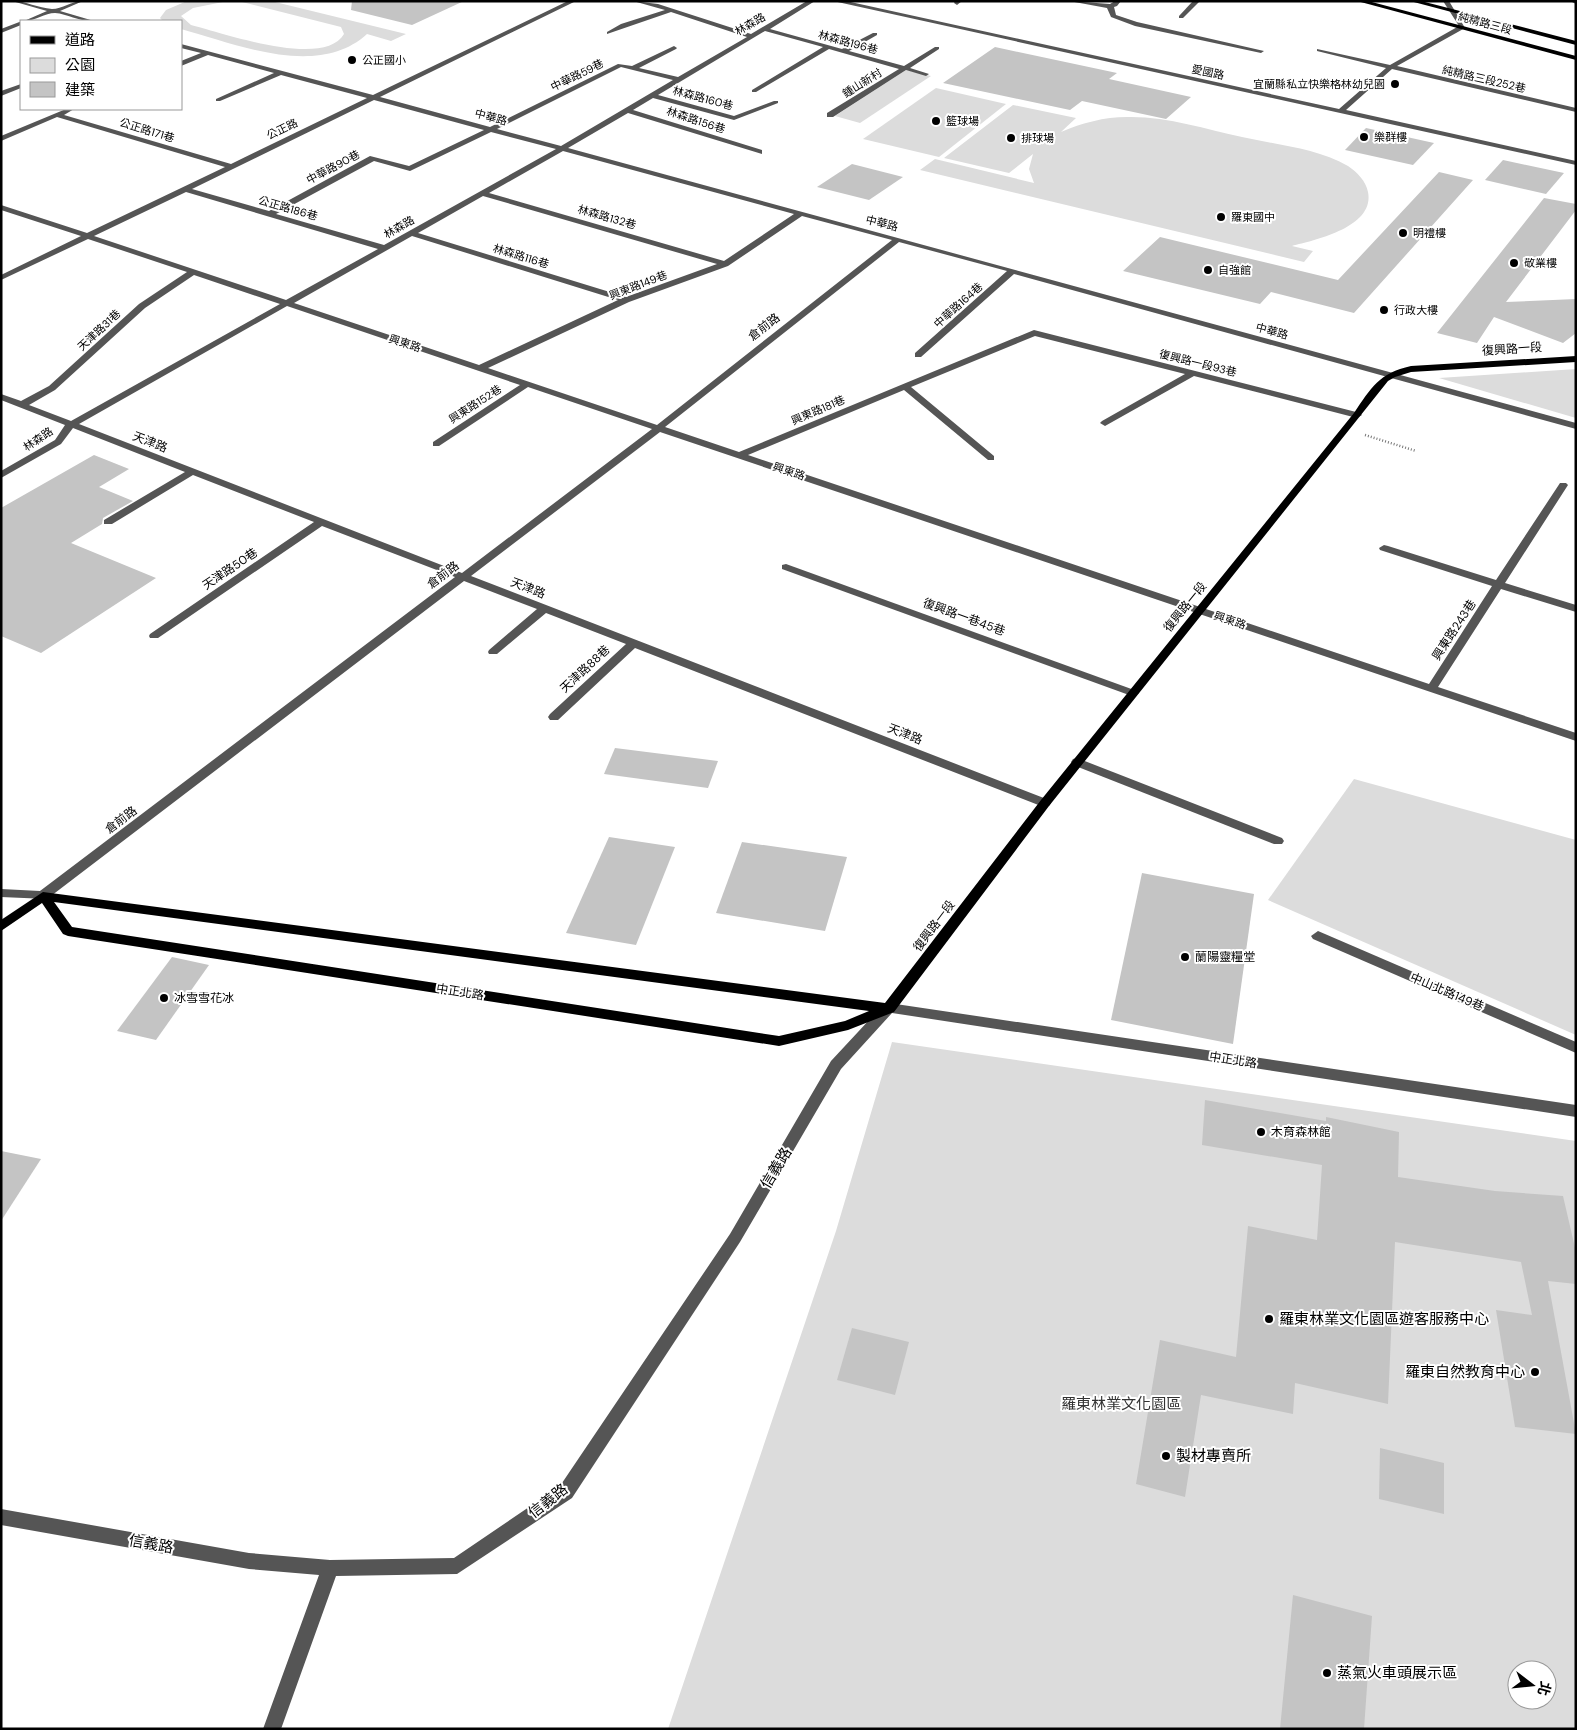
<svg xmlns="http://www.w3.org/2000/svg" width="1577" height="1730" font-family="'DM Sans','Noto Sans TC',sans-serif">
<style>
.green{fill:#dcdcdc;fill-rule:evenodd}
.building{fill:#c4c4c4}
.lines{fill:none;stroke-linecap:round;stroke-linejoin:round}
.path{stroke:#777;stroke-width:2.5;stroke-dasharray:1 2;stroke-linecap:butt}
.minor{fill:#555;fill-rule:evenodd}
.major{fill:#000;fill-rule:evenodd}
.poi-dot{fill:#000;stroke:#fff;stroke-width:2}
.labels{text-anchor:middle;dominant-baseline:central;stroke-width:4;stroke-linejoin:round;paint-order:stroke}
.far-street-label{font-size:11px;fill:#000;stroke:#fff}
.far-poi-label{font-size:11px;fill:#000;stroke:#fff;text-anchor:start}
.street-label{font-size:12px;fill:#000;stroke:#fff}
.poi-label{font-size:12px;fill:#000;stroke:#fff;text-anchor:start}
.near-street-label{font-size:15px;fill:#000;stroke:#fff}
.near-poi-label{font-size:15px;fill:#000;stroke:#fff;text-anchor:start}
.near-park-label{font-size:15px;fill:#333;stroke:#fff}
</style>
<rect width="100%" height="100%" fill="#fff"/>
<g class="green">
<path d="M187 1H271L406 34 391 41 367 34C318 79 236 44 181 29V21H163L160 18 166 10ZM223 2H242L341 27 344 34C324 69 223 33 191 25L181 16 193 8Z"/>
<path d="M906 70 931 76 860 123 835 116Z"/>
<path d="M936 88 1006 104 939 157 863 139Z"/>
<path d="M1013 105 1076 118 1061 132C1082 123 1104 117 1127 117 1166 116 1205 129 1242 137 1277 145 1316 148 1348 166 1357 172 1366 181 1368 192 1375 227 1316 240 1292 246L1313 251 1304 262 920 170 935 159 1034 183 1029 169 1033 154 1009 173 944 158Z"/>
<path d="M1576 369V418L1439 378Z"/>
<path d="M1354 779 1576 840V1035L1268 900Z"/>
<path d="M892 1042 1576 1141V1729H668L836 1231ZM1517 1670H1547V1700H1517Z"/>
</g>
<g class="building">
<path d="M352 1H464L412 25 351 10Z"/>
<path d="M995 47 1117 73 1109 79 1191 97 1166 119 1082 101 1070 110 943 83Z"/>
<path d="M1366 128 1434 143 1413 165 1345 150Z"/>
<path d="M1503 160 1564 173 1546 194 1485 180Z"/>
<path d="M852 164 903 177 869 200 817 187Z"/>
<path d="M1439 172 1473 180 1354 313 1271 292 1260 304 1123 271 1160 237 1338 280Z"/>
<path d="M1544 198 1576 204V210L1506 302 1576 299V333L1563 343 1494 317 1477 343 1437 333Z"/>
<path d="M94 455 129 469 99 487 133 501 103 518 102 524 71 543 156 578 41 653 1 636V508Z"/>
<path d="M615 748 718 761 708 788 604 774Z"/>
<path d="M609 837 675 847 636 945 566 933Z"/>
<path d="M742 842 847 857 825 931 716 913Z"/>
<path d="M1142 873 1254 894 1233 1044 1111 1020Z"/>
<path d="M172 957 209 965 156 1040 117 1031Z"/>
<path d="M1205 1100 1326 1121V1117L1399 1132 1398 1177 1495 1191 1563 1196 1576 1252V1284L1548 1281 1576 1434 1515 1427 1496 1310 1532 1315 1521 1262 1395 1242 1388 1404 1295 1383 1293 1414 1201 1395 1185 1497 1136 1484 1160 1340 1236 1357 1248 1226 1317 1240 1322 1165 1202 1145Z"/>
<path d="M1 1151 41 1159 1 1221Z"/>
<path d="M852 1328 909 1342 895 1395 837 1380Z"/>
<path d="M1380 1448 1444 1463V1514L1379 1499Z"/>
<path d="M1293 1595 1372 1616 1364 1729H1280Z"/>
</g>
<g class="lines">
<path class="path" d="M1365 435 1416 451"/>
<g class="minor">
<path d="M12 1C26 1 38 8 52 9 62 9 72 1 83 1L60 11 94 21C80 22 68 14 55 13 45 13 35 21 24 21L47 11Z"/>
<path d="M568 1H576L380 97 490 127 618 64 632 66 674 46 677 48 676 49 639 68 678 77 747 37 671 12 607 34V32L621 24 665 10 633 1 658 4 751 34 807 1H815L770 29 842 49 873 33H877V35L849 51 904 66 935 47H939V49L910 68 929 74 926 76 906 70 833 117H827V113L899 69 829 49 756 92H752V90L823 47 765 31 658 95 734 116 774 101H778V103L734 120 653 98 633 110 762 150V154L628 113 568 148 1576 423V429L1014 274 921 357H915V353L1007 271 899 242 665 427 739 452 1034 330 1360 413 1362 415 1357 418 1194 376 1105 426 1100 423 1102 421 1185 374 1035 336 911 387 994 456V460H988L904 390 748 455 1429 684 1492 586 1380 550 1379 548 1384 545 1388 546 1496 580 1560 483H1566L1568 485 1505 583 1576 605V612L1501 589 1438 687 1576 733V741L660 432 471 576 1049 800 1051 803 1049 806H1041L635 648 558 720H550L548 717 550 714 626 644 546 613 497 654H489L488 652 489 650 537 609 464 581 47 899 1 897V889L40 891 455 577 322 526 158 638H150L149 636 150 634 314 522 193 475 112 524H104V520L185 472 73 428 61 444 1 478V471L55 440 65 425 1 400V394L21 401 49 386 139 304 187 272 88 239 1 280V275L81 236 1 210V205L87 233 225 167 57 117 1 141V136L66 109H74L64 115 231 164 367 98 281 75 220 101H216V99L274 73 208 55 181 66V61L201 53 181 48V44L373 95ZM621 67 673 80 561 146 497 129ZM374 100 484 130 409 166 370 156 269 211 192 189ZM491 132 556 149 384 245 276 214 374 161 410 171ZM563 151 794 214 724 261 489 193ZM186 192 378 249 286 300 94 236ZM483 196 717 264 626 297 418 233ZM802 216 892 240 657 425 488 368 629 302 728 266ZM412 236 618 300 479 365 294 303ZM194 275 280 304 71 421 29 405 55 390 145 308ZM287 306 520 385 433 442V446H439L528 387 652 429 462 573 79 424Z"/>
<path d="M833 1H846L1339 109 1386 68 1317 51V49L1390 65 1459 26 1443 1H1449L1465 28 1397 66 1576 108V112L1392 69 1346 110 1576 161V165Z"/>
<path d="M955 1H962L957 5 954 3Z"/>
<path d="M1069 1 1110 4 1115 1H1121L1117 6 1114 7 1116 15 1137 22 1264 51 1261 53 1135 26 1111 17 1107 8Z"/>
<path d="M1193 1H1200L1183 18H1179V16Z"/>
<path d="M1570 1H1576V4Z"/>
<path d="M22 21 21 25 1 33V29Z"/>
<path d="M21 84V88L1 96V91Z"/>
<path d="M786 564 1137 691 1139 693 1133 696 1129 695 782 569V565Z"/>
<path d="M1077 758 1282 838 1284 841 1282 844H1274L1073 765 1071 762 1073 759Z"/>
<path d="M1318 931 1576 1042V1053L1313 939 1311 936Z"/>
<path d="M889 1003 1576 1105V1117L892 1013 841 1069 740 1242 572 1498 457 1574 336 1576 281 1729H263L319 1575 249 1569 1 1525V1509L249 1553 330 1560 454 1558 560 1486 730 1234 831 1061 884 1004Z"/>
</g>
<g class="major">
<path d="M1357 1H1368L1576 56V60Z"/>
<path d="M1410 1H1421L1576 41V45Z"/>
<path d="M1576 356V362L1411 372 1395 377 1388 381 1049 806 894 1012 848 1030 779 1046 68 936 63 934 42 903 1 931V920L43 892 885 1003 1041 800 1354 413C1371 388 1379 373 1411 366ZM54 902 869 1011 845 1021 779 1036 72 927Z"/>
</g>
</g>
<g class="poi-dot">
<circle cx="352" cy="60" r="5"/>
<circle cx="1395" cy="84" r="5"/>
<circle cx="936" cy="121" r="5"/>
<circle cx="1364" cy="137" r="5"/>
<circle cx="1011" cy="138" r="5"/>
<circle cx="1221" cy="217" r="5"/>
<circle cx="1403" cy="233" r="5"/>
<circle cx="1514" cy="263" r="5"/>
<circle cx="1208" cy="270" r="5"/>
<circle cx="1384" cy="310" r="5"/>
<circle cx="1185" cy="957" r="5"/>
<circle cx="164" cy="998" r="5"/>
<circle cx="1261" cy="1132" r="5"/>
<circle cx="1269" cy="1319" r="5"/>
<circle cx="1535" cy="1372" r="5"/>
<circle cx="1166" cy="1456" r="5"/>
<circle cx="1327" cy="1673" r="5"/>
</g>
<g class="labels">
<g class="far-street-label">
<text transform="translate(1485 23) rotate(15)">純精路三段</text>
<text transform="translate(750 24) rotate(-30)">林森路</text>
<text transform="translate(848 42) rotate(15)">林森路196巷</text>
<text transform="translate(1208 72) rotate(12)">愛國路</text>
<text transform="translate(577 75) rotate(-26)">中華路59巷</text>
<text transform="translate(1484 79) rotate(13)">純精路三段252巷</text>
<text transform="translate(862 83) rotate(-32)">鍾山新村</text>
<text transform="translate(703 98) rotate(15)">林森路160巷</text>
<text transform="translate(491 117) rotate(15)">中華路</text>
<text transform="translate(696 120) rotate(18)">林森路156巷</text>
<text transform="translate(282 129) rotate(-26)">公正路</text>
<text transform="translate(147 130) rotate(17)">公正路171巷</text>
<text transform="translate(333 167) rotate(-28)">中華路90巷</text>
<text transform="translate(288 208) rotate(16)">公正路186巷</text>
<text transform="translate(607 217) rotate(16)">林森路132巷</text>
<text transform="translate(882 223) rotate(14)">中華路</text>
<text transform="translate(399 227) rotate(-30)">林森路</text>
<text transform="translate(521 256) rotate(17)">林森路116巷</text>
<text transform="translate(638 285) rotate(-21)">興東路149巷</text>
<text transform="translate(958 305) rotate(-42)">中華路164巷</text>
<text transform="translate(99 330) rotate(-43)">天津路31巷</text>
<text transform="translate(1272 331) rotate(15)">中華路</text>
<text transform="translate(405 343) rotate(18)">興東路</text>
<text transform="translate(1198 363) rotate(14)">復興路一段93巷</text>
<text transform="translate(475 404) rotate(-33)">興東路152巷</text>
<text transform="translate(818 410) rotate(-23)">興東路181巷</text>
<text transform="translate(38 439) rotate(-34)">林森路</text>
<text transform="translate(789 471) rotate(19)">興東路</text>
<text transform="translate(1230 620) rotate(19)">興東路</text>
</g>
<g class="far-poi-label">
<text x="362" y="60">公正國小</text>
<text x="1385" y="84" text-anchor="end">宜蘭縣私立快樂格林幼兒園</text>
<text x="946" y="121">籃球場</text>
<text x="1374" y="137">樂群樓</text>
<text x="1021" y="138">排球場</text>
<text x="1231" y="217">羅東國中</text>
<text x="1413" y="233">明禮樓</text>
<text x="1524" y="263">敬業樓</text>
<text x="1218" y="270">自強館</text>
<text x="1394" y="310">行政大樓</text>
</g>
<g class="street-label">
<text transform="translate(764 327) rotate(-38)">倉前路</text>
<text transform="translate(1512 349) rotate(-4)">復興路一段</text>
<text transform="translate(150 442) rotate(21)">天津路</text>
<text transform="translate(230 569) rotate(-34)">天津路50巷</text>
<text transform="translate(443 575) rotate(-37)">倉前路</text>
<text transform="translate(528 588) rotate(21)">天津路</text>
<text transform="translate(1185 607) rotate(-51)">復興路一段</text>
<text transform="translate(964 617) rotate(20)">復興路一巷45巷</text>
<text transform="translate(1454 630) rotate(-57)">興東路243巷</text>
<text transform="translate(585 669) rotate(-43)">天津路88巷</text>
<text transform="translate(905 734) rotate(21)">天津路</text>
<text transform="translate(121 820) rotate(-37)">倉前路</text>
<text transform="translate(934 926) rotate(-53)">復興路一段</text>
<text transform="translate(460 992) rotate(9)">中正北路</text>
<text transform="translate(1447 992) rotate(23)">中山北路149巷</text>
<text transform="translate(1233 1060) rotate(9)">中正北路</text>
</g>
<g class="poi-label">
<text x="1195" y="957">蘭陽靈糧堂</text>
<text x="174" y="998">冰雪雪花冰</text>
<text x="1271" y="1132">木育森林館</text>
</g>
<g class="near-street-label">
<text transform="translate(776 1168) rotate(-59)">信義路</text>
<text transform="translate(548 1501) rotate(-38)">信義路</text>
<text transform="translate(151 1544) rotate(10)">信義路</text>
</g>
<g class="near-poi-label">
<text x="1279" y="1319">羅東林業文化園區遊客服務中心</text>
<text x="1525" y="1372" text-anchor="end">羅東自然教育中心</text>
<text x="1176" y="1456">製材專賣所</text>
<text x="1337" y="1673">蒸氣火車頭展示區</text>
</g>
<g class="near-park-label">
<text x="1121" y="1404">羅東林業文化園區</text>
</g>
</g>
<rect width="1577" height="1730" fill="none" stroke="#000000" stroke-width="5"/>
<rect x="20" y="20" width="162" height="90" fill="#ffffff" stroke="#999999"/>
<rect x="30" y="36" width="25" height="8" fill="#000000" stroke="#999999"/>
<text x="65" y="45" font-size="15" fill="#000000">道路</text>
<rect x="30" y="58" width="25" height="15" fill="#dcdcdc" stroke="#999999"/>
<text x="65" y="70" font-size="15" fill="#000000">公園</text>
<rect x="30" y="82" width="25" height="15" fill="#c4c4c4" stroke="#999999"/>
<text x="65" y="95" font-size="15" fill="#000000">建築</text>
<g transform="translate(1532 1685) rotate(106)"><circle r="24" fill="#ffffff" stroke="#999999"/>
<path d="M0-4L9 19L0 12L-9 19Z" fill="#000000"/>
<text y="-8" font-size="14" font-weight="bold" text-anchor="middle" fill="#000000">北</text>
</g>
</svg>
